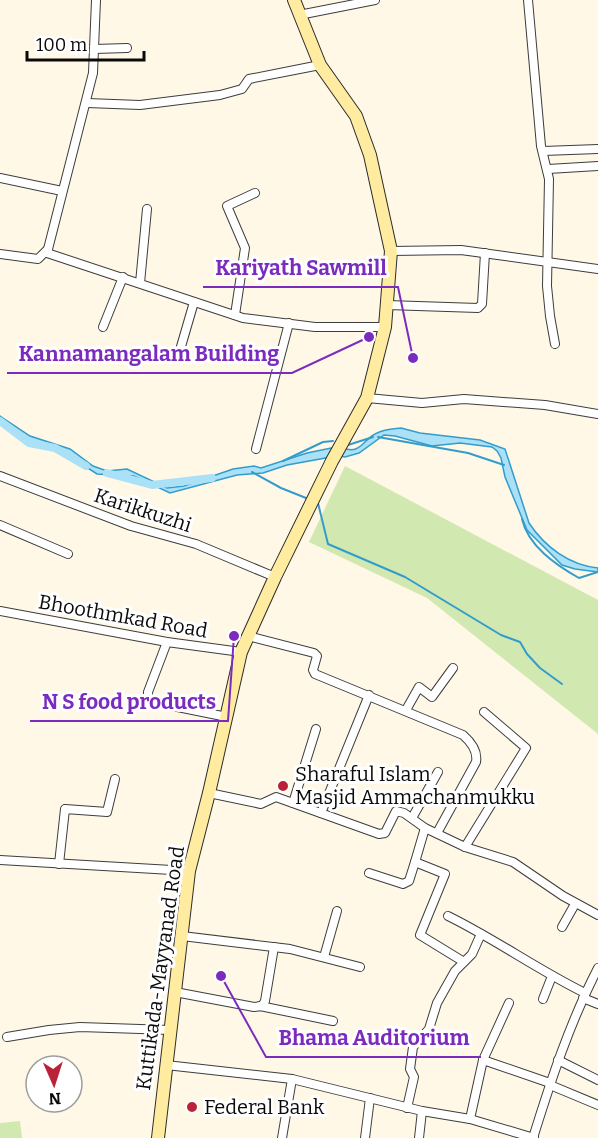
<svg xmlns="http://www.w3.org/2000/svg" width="598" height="1138" font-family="Bitter,serif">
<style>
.green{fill:#d2e8b1}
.water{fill:#abe1f6;stroke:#329dcd;stroke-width:1.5}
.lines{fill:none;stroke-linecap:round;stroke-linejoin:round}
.stream{stroke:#329dcd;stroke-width:2}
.canal{stroke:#abe1f6;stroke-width:8}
.street-casing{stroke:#3d3d3d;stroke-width:10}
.secondary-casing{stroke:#2c2c2c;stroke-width:14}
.street{stroke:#fff;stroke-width:8}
.secondary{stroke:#ffeca1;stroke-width:12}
.poi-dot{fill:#b92237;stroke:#fff;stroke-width:2}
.labels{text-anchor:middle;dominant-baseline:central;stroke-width:6;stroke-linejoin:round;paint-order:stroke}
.street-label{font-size:20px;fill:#0a0a0a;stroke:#fff}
.poi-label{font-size:20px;fill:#0a0a0a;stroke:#fff;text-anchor:start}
.leader{fill:none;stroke:#7b2cbf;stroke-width:2}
.callout-dot{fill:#7b2cbf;stroke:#fff;stroke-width:2}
.callout-label{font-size:21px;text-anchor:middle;font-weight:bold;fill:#7b2cbf;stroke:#fff;stroke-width:6;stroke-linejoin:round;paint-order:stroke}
</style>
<rect width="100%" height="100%" fill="#fff8e6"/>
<g class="green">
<path d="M345 466 598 600V734L427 598 309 542Z"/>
<path d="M20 1121 22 1138H0V1123Z"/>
</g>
<g class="water">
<path d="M0 416 30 436 70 449 93 466 107 471 127 469 167 488 184 486 233 469 254 466 261 468 307 453 336 447 331 457 287 465 263 473 237 475 170 493 134 476 97 474 66 454 29 441 0 422Z"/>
<path d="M401 428 420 433 480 440 505 449 529 523C545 547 569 565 598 568V572L575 569 562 565 527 530 505 477 501 458 497 451 492 447 460 443 432 446 395 436 384 435 359 453 345 457 339 456 343 448C361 455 363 439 377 433 385 429 393 429 401 428Z"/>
</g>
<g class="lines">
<g class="stream">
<path d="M378 437 468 453 504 465"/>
<path d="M348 445 373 437"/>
<path d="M283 461 323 442 333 441"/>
<path d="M252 472 281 488 306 498"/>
<path d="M318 503 328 544 405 577 501 635 520 642 527 654 540 668 562 684"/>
<path d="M522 519C528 546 556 565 579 578L598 572"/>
</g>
<g class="canal">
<path d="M0 421 29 443 55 448 86 466"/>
<path d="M107 473 152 485 212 478"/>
</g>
<defs>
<g id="street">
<path d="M96 0 93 73 47 253 243 318 315 327H385"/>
<path d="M528 0 541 146 549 179 547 286 550 316 555 344"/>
<path d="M299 15 375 0"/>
<path d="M94 49 127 48"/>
<path d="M87 103 140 105 220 95 242 89 249 79 320 65"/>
<path d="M543 151 598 149"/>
<path d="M548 169 598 166"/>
<path d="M0 178 62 191"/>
<path d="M391 251 461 250 598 269"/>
<path d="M0 254 38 259 47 250V253"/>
<path d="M140 283 147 209"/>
<path d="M387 305 478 308 482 304 485 253"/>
<path d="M235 315 245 248 227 206 255 193"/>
<path d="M103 327 123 277"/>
<path d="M180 350 194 302"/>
<path d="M367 398 422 403 464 399 545 405 598 414"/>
<path d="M256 449 289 323"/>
<path d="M0 476 131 526 196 544 275 577"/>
<path d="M0 525 68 554"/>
<path d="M0 611 167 642 241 652"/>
<path d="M248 636 314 653 317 656 313 670 315 674 463 735C471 742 478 751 476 762L437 833"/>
<path d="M167 642 148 692V696L153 702 227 717"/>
<path d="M406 710 419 687 432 697 453 668"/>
<path d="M209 793 261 804 276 797 379 834 385 833 396 811 404 813 425 828 465 847 513 862 563 896 598 915"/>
<path d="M293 803 316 729"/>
<path d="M321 813 369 695"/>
<path d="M412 818 438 772"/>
<path d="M425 828 415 862 445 874 420 935 464 962"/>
<path d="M465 847 526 748 484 712"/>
<path d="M0 860 189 871"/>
<path d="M59 864 65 809 107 812 115 779"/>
<path d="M369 873 403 884 409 881 415 862"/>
<path d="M448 916C495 939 538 970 585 993"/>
<path d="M562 927 575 904"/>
<path d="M182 936 290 949 360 967"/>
<path d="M324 957 337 911"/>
<path d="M175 992 254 1007 262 1006 265 1001 274 947"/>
<path d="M583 998 598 1004"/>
<path d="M543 999 552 976"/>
<path d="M260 1006 333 1021"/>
<path d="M7 1037 49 1030 80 1027 170 1030"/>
<path d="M483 1060 550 1083"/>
<path d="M558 1060 598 1080"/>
<path d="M166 1065 292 1079 422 1111 470 1119 534 1138"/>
<path d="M550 1085 598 1105"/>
<path d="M407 1108 414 1077 410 1069 413 1047 429 1029 437 1003 455 971 472 954 481 934"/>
<path d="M470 1119 483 1060 509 1003"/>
<path d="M282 1138 292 1079"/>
<path d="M365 1138 370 1098"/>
<path d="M419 1138 422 1111"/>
<path d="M533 1138C551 1080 570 1022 598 968"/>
</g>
<path id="secondary" d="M158 1138 189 871 209 793 241 652 275 577 332 461 367 398 385 327 391 251 370 155 356 116 320 65 294 0"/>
</defs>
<use href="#street" class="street-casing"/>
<use href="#secondary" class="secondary-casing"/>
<use href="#street" class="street"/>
<use href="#secondary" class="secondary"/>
</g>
<g class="poi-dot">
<circle cx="283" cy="786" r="6"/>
<circle cx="192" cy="1107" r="6"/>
</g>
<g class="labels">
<g class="street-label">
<text transform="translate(143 510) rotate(18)">Karikkuzhi</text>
<text transform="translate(123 616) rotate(10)">Bhoothmkad Road</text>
<text transform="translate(160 968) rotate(-82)">Kuttikada-Mayyanad Road</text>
</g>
<g class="poi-label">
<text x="295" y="774">Sharaful Islam<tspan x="295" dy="23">Masjid Ammachanmukku</tspan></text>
<text x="204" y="1107">Federal Bank</text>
</g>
</g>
<path class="leader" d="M413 358L398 287H203M369 337L292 373H7M234 636L228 721H30M221 976L266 1057H481"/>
<g class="callout-dot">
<circle cx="413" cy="358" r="6"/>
<circle cx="369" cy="337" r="6"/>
<circle cx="234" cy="636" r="6"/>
<circle cx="221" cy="976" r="6"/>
</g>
<g class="callout-label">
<text x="301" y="275">Kariyath Sawmill</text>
<text x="149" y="361">Kannamangalam Building</text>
<text x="129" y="709">N S food products</text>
<text x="374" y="1045">Bhama Auditorium</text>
</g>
<g transform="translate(54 1084) rotate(177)"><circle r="28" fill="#ffffff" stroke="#9d9d9d" stroke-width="1.5"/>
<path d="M0-4.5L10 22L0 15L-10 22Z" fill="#b92237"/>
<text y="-9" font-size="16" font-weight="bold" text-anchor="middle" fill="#0a0a0a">N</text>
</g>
<path d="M27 51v9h117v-9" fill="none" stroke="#0a0a0a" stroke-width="3"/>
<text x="36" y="51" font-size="18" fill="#0a0a0a" stroke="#ffffff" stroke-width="4.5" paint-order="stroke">100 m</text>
</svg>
